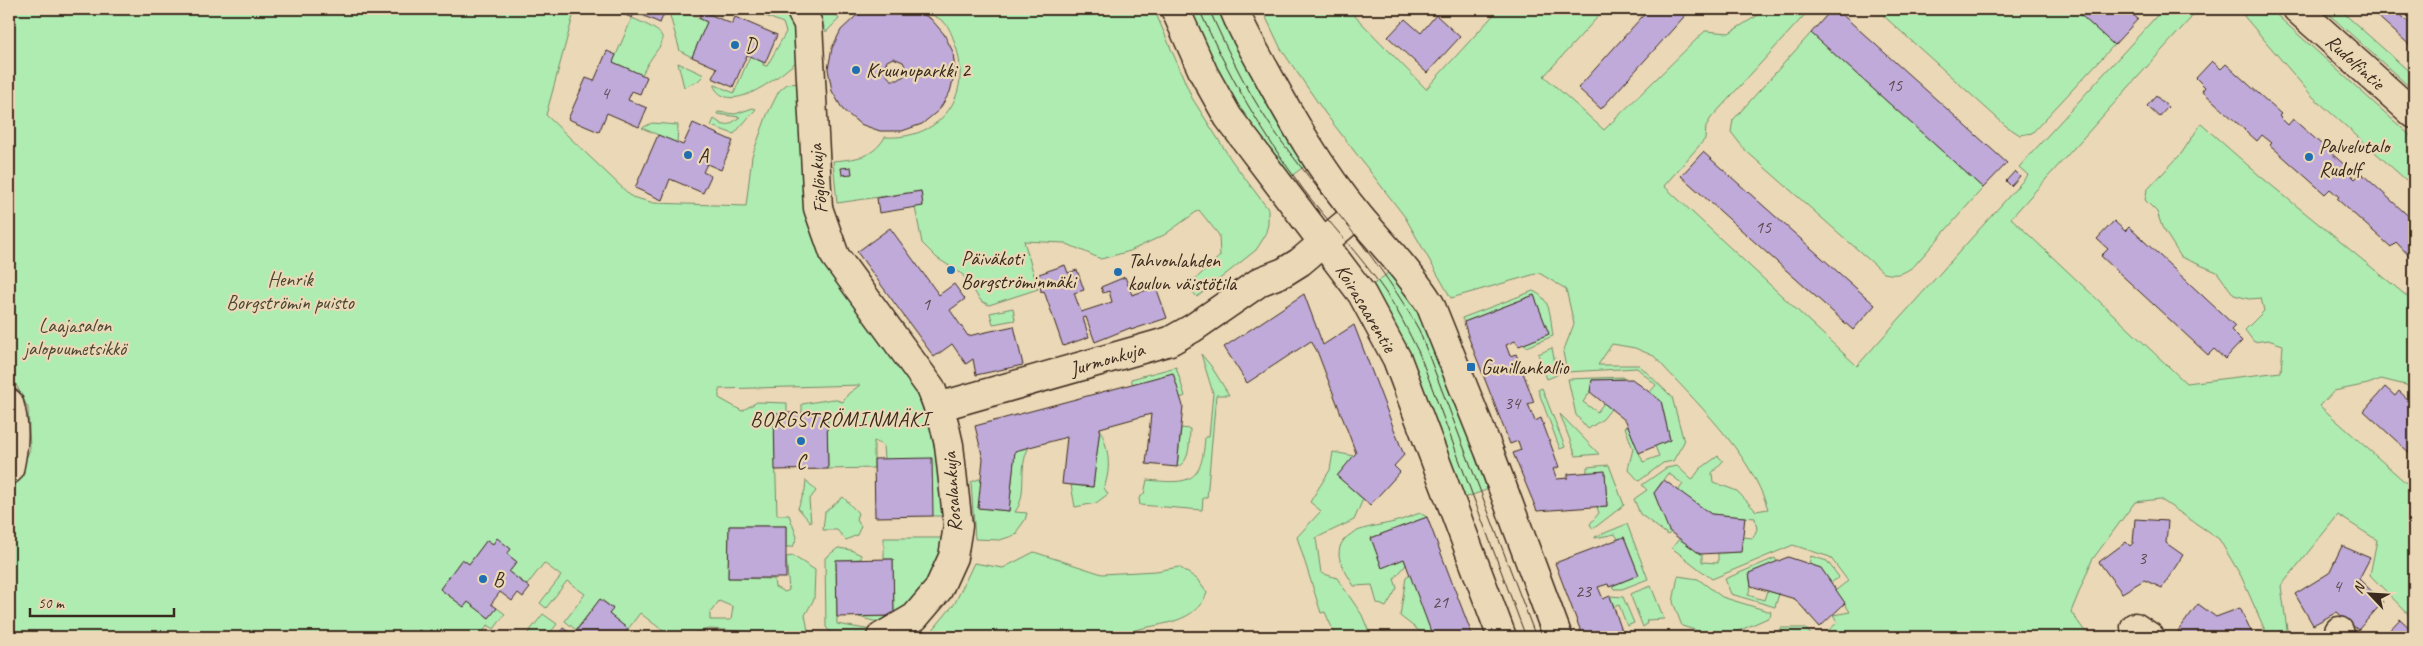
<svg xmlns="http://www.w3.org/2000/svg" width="2423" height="646" font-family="Caveat,sans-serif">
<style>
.green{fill:#aeecb2;stroke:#748b68;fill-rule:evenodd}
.building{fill:#bfaad9;stroke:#3b2a1e;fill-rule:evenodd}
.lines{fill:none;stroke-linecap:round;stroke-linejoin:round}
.minor-casing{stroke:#3b2a1e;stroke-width:31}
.minor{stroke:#ebd8b6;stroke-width:28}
.tram{stroke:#3b2a1e;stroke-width:1}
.poi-dot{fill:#1f6fb2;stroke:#ebd8b6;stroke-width:2}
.labels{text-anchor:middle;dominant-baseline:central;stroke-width:4.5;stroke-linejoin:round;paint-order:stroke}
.number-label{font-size:18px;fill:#5c4a4d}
.poi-label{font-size:20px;fill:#3b2a1e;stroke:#ebd8b6;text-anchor:start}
.street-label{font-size:20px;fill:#3b2a1e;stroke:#ebd8b6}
.park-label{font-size:20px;fill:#4c4734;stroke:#ebd8b6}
.neighbourhood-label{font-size:21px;letter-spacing:1px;fill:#3b2a1e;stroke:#ebd8b6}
</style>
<rect width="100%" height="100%" fill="#ebd8b6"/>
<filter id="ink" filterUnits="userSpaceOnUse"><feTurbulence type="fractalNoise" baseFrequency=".02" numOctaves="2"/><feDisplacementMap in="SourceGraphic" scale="10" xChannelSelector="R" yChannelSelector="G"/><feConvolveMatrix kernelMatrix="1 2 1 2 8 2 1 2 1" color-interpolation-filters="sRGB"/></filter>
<g filter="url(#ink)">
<g class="green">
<path d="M9 9H575L546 115 632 197 654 203 746 206 752 156 767 115 779 91 787 84 803 83 813 210 917 382 932 419 949 516H933L884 459 883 445 874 441V468L828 469 827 413H802V404L833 399 843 402 848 394 860 385 719 389V398L742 411 757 402 787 403V413L774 414 777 515H789L797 537 793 547H786V526H729L728 578 774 579 775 587 785 592 789 590 786 557 793 556 815 570 814 599 805 615 809 636 710 629 671 637 640 613 628 629 609 614 613 608 600 599 576 630 565 621 585 594 567 581 546 608 540 603 561 576 544 563 527 585 509 572 517 562 507 554 511 549 497 539 493 544 487 540 469 564 462 559 440 589 464 607 468 602 489 618 497 608 505 614 494 629 488 625 479 637H440L430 630 426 635 419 630 413 637H9V499L30 449 28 408 9 371ZM719 601 733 607 731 620H710V613Z"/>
<path d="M673 9H690L688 14 707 22 692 57 680 51 670 16Z"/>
<path d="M748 9H789L803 56C787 70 728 122 713 84L734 93 750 56 763 62V65L767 66 786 32 783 23Z"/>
<path d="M816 9H841L835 13 839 19 826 32Z"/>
<path d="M921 9H1154L1192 98 1232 161 1268 209V224L1265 236 1256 250 1197 297 1188 286 1220 256 1219 235 1199 210 1164 235 1130 251 1101 259 1065 243 1024 241 1038 289 989 305 981 301 962 274 937 258 922 243 915 207 923 206 921 191 837 203 833 161C855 159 873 158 885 137 937 140 971 101 957 50 954 41 951 29 944 22 938 17 928 13 921 9Z"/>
<path d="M1181 9H1227L1306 165 1282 183Z"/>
<path d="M1262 9H1348L1426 89 1499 9H1605L1544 76 1604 130 1705 31 1729 33 1768 9H1810L1711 118 1706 126 1705 139 1664 186 1857 366 2028 175 2019 167 2163 9H2199L2011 218 2186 383 2281 372 2283 345 2268 340 2254 342 2245 330 2264 311 2261 298 2249 299 2234 295 2217 272 2181 257 2162 227 2157 212 2145 200 2147 190 2181 154 2201 124 2260 176 2414 302V387L2381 379 2368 384 2334 391 2320 406 2414 490V620L2370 575 2377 540 2338 515 2281 586 2288 637H2268L2241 576 2219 539 2160 499 2135 502 2092 560 2071 612 2089 637H1823L1822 636 1838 622 1833 615 1850 612 1836 590 1848 581 1830 557 1793 545 1712 579 1672 548 1679 539 1702 554V562L1718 563V553L1740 552 1742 537 1753 538 1757 529 1755 518 1711 514 1678 491 1683 484 1668 473 1654 493 1671 532 1668 535 1640 514 1634 499 1647 490 1642 485 1666 468 1677 466 1692 480 1700 469 1718 456 1723 461 1712 473 1713 482 1737 491 1756 511 1768 509C1750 451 1694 401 1654 356L1635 348 1612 344 1598 365H1639L1672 397 1684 442 1673 461 1663 463 1639 481 1628 469 1633 449 1625 427 1628 426 1643 462 1659 456 1655 446 1670 440 1661 401 1650 392 1656 385 1637 368 1567 372 1563 352 1574 324 1566 289 1539 273 1451 298 1405 217 1325 113 1281 49Z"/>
<path d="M1876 9H2074L2114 45 2032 133 2020 135 2006 126Z"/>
<path d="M2238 9H2270L2414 139V187L2312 96Z"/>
<path d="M2323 9H2339L2414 76V91Z"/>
<path d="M632 18C683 40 658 39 642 75L613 62Z"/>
<path d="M1811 33 1983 188 1914 266C1903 274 1897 276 1884 273L1745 150 1731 132 1733 120Z"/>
<path d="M678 63 704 75 698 81 684 87Z"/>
<path d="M753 108 756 109 734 134 711 126 714 119 723 125 730 124 740 117 717 114 718 112 735 114Z"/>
<path d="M652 123 678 125 677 143 642 128Z"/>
<path d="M1396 267 1411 286 1497 486 1459 500 1366 290Z"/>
<path d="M1533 291C1552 299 1550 318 1553 336L1526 347 1524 344 1549 334 1534 295 1464 322 1462 318Z"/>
<path d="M1013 308 1015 320 993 324 990 313Z"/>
<path d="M1552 348 1557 375 1547 379 1538 354Z"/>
<path d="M1201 354 1211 366 1229 395H1216L1207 498H1203L1202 510 1140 505 1139 498 1144 494 1147 480C1189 484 1202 484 1205 437H1209L1213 393Z"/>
<path d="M1176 367 1185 396 1180 398 1173 373 1133 384 1131 379Z"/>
<path d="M1623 377V379L1592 380 1590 392 1583 402 1597 412 1604 403 1611 409 1603 419 1588 429 1576 415 1568 379Z"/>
<path d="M1542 388 1565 447 1560 449 1538 390Z"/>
<path d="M1560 414 1599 454 1576 456Z"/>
<path d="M1100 428C1108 449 1112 466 1104 488L1108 494 1096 503 1075 507 1071 485 1093 487Z"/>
<path d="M1181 428 1190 429C1189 442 1191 461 1177 467Z"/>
<path d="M1029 447C1017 469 1029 493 1015 512L1027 513 1025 520 1017 531 1018 534 1000 540 975 539 971 482 982 478 979 508 1009 511 1015 451Z"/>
<path d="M1333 452 1354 456 1337 476 1363 499 1354 520 1316 538 1321 573 1337 578 1362 615 1371 637H1336L1325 612 1321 613 1297 537 1321 511 1310 502 1330 470Z"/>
<path d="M1609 465 1624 505 1593 529 1590 524 1599 513 1597 507 1607 506 1605 472 1587 473V467Z"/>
<path d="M806 480 816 491 809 500 811 523 798 508 805 490Z"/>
<path d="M843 497 858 513 856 519 861 526 857 535 846 540 837 530H823L825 512Z"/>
<path d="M1420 513 1427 517 1371 538 1382 567 1404 559 1406 565 1394 579 1397 588 1386 607 1377 603 1372 585 1354 586C1349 577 1340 565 1339 555 1338 528 1376 527 1394 522 1403 520 1411 516 1420 513Z"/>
<path d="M1627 524 1648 579 1622 589H1614L1612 586 1639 575 1624 537 1618 539 1615 534 1595 538V537Z"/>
<path d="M884 538H948L936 578 888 625 859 617 894 616 893 559H884Z"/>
<path d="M838 548 851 550 861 555V559L836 560 837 624 877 631 857 636 834 637 826 627 825 558Z"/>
<path d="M1034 552 1102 574 1156 571 1179 567 1197 579 1207 593C1195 623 1163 623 1135 630L1129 637H927L955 603 974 563 1003 568Z"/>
<path d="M1811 556 1827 561 1839 577 1831 583 1821 568 1809 564Z"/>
<path d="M1775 558 1777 562 1749 573 1751 586 1748 595 1764 600 1767 591 1779 594 1775 607 1731 594 1725 579Z"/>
<path d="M1410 574 1433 636 1427 637 1400 616 1406 577Z"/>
<path d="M1678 576 1698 579 1722 597 1771 612 1770 617 1725 637H1717L1682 626 1673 602Z"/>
<path d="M1651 586 1664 619 1647 620 1646 625 1643 627 1630 594Z"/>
<path d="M1610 596 1623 597 1634 623 1627 626 1619 605 1614 607Z"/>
<path d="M543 614 557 624 547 637H525Z"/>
<path d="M1781 628H1805L1813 637 1774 636Z"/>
</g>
<g class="building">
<path d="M612 9H636L632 18Z"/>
<path d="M645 9H666L660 23 642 15Z"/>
<path d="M872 9H914L931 19 944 34 953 52 955 72 950 92 939 110 922 124 902 131H880L860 124 843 110 832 91 828 69 832 48 841 30 856 16ZM893 58 903 62 906 68 904 76 898 80H891L883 71 887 61Z"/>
<path d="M1649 9H1691L1601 109 1578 88Z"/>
<path d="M1832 9H1836L2007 163 1983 188 1811 33Z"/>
<path d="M2074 9H2126L2138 19 2114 45Z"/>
<path d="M2378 9H2394L2414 27V49L2374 13Z"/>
<path d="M702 11 732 24 735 17 777 35 765 63 747 55 733 87 712 78 717 68 692 57 707 22 699 18Z"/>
<path d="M1436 15 1460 37 1427 73 1388 37 1405 19 1421 33Z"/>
<path d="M607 51 616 55 613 62 647 77 640 94 632 91 628 100 647 108 639 127 607 113 599 132 568 119 586 78 594 81Z"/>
<path d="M2212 61 2221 69 2226 64 2281 114 2279 116 2288 125 2293 119 2348 168 2346 170 2355 179 2361 173 2414 221 2412 224 2414 226V261L2396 242 2391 247 2337 199 2339 197 2330 189 2325 194 2270 145 2272 143 2262 135 2257 141 2202 91 2205 87 2196 78Z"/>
<path d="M2156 96 2168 107 2159 117 2147 106Z"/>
<path d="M693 123 733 141 721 170 707 164 703 172 711 176 703 193 670 179 662 200 635 188 658 135 683 145Z"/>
<path d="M1703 152 1875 305 1853 330 1681 176Z"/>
<path d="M851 167 852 174 842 175 841 168Z"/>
<path d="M2015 171 2020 176 2011 186 2006 181Z"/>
<path d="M921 191 923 206 879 213 877 198Z"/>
<path d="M2114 221 2125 231 2129 227 2235 326 2231 330 2242 341 2225 359 2214 349 2208 355 2101 256 2108 249 2097 239Z"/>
<path d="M890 228 939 295 954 284 965 299 950 310 968 336 1014 326 1023 365 976 375 973 359 966 364 952 344 934 357 857 252Z"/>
<path d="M1065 265 1068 273 1077 270 1084 290 1074 293 1081 312 1112 302 1109 291 1103 293 1101 287 1125 277 1132 295 1156 287 1167 318 1131 330 1130 328 1095 342 1086 317 1083 318 1089 337 1063 346 1044 291 1041 292 1039 274Z"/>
<path d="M1304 294 1323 345 1354 325 1404 455 1394 466 1400 472 1370 505 1337 476 1356 453 1317 351 1311 341 1247 383 1224 347Z"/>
<path d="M1534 295 1549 334 1519 346 1515 341 1506 345 1510 356 1516 354 1534 402 1528 404 1535 421 1541 418 1559 467 1553 469 1557 479 1568 478V474L1605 471 1607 506 1537 511 1513 453 1521 450 1518 441 1510 444 1468 336 1464 322Z"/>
<path d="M1173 373 1183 406 1177 467 1146 464 1151 414 1100 428 1093 487 1062 484 1067 437 1015 451 1009 511 978 508 983 459 975 426Z"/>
<path d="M1632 379 1661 401 1670 440 1639 453 1626 421 1590 392 1592 380Z"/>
<path d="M2385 387 2395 396 2399 391 2413 404 2409 408 2414 413V457L2364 411Z"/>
<path d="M774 413H827L828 469 775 470Z"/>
<path d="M932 458 933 516 875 517 874 459Z"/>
<path d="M1664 480 1711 514 1745 517 1741 552 1700 554 1669 531 1654 493Z"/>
<path d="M1427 517 1437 543 1473 637H1433L1404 559 1382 568 1371 538Z"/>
<path d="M2135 519 2168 521 2166 543 2183 555 2162 588 2144 580 2122 593 2099 562 2126 542 2130 546 2133 543Z"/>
<path d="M729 526H786V578H728Z"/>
<path d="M1624 537 1639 575 1609 587 1608 584 1598 587 1603 599 1610 596 1624 637H1583L1555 563Z"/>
<path d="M497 538 511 549 507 554 517 562 509 572 530 588 523 597 518 593 512 601 500 592 491 604 497 608 489 618 468 602 464 607 440 589 462 559 469 564 487 540 493 544Z"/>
<path d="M2342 546 2370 558 2359 579 2383 602 2358 630 2337 612 2313 625 2295 594 2329 573Z"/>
<path d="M1788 557 1821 568 1845 603 1820 627 1795 599 1751 586 1749 573Z"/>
<path d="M893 559 894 616 837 617 836 560Z"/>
<path d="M600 599 613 609 609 614 628 629 622 637H556L563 628 573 635Z"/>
<path d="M2198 604 2216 617 2240 608 2254 637H2187L2178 631Z"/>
<path d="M2400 619 2414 632V637H2383Z"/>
<path d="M419 630 426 635 430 630 440 637H413Z"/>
</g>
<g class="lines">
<defs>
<g id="minor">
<path d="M800 9 808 24 818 208 835 256 931 388 944 423 949 445 958 526 953 557 938 590 915 617 881 637"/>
<path d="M1175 9 1204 74 1228 117 1362 294 1397 359 1502 637"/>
<path d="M1234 9C1242 30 1254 50 1265 70 1292 120 1321 171 1358 215 1382 244 1409 271 1430 304L1489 451 1558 637"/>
<path d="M2297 9 2414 114"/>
<path d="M9 403C16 426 14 447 9 470"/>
<path d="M938 407 1170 341 1193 328 1261 281 1284 272 1300 262 1357 214"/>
<path d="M2135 627 2150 637"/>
<path d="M2339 631 2341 637"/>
</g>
</defs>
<use href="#minor" class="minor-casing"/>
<use href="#minor" class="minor"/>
<g class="tram">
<path d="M1199 9C1227 73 1262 133 1303 189 1329 223 1360 255 1384 290 1398 310 1408 331 1419 353L1526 637"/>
<path d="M1209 9C1229 55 1252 101 1282 142 1328 204 1382 262 1419 330L1536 637"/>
</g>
</g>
</g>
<g class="poi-dot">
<circle cx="735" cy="45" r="5"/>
<circle cx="856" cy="70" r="5"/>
<circle cx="688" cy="155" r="5"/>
<circle cx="2309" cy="157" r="5"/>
<circle cx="951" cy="270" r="5"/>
<circle cx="1118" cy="272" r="5"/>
<rect x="1466" y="362" width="10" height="10" rx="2.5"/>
<circle cx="801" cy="441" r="5"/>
<circle cx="483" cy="579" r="5"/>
</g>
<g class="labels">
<g class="number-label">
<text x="1894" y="85">15</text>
<text x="605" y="93">4</text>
<text x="1763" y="227">15</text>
<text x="926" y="304">1</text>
<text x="1512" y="403">34</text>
<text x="2142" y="558">3</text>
<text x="2337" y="586">4</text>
<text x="1583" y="591">23</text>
<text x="1440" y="602">21</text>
</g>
<g class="poi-label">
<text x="745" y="45">D</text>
<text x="866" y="70">Kruunuparkki 2</text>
<text x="2319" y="146">Palvelutalo<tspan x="2319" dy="23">Rudolf</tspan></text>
<text x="698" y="155">A</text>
<text x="961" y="258">Päiväkoti<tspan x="961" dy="23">Borgströminmäki</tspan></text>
<text x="1128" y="260">Tahvonlahden<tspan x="1128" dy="23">koulun väistötila</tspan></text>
<text x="1481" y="367">Gunillankallio</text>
<text x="801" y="461" text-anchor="middle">C</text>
<text x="493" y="579">B</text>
</g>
<g class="street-label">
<text transform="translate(2355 62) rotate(42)">Rudolfintie</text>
<text transform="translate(818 179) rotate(-95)">Föglönkuja</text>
<text transform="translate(1366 308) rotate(59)">Koirasaarentie</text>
<text transform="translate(1107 359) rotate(-16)">Jurmonkuja</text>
<text transform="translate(952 492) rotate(-94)">Rosalankuja</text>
</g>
<g class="park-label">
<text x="290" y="279">Henrik<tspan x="290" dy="23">Borgströmin puisto</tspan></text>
<text x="75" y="325">Laajasalon<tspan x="75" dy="23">jalopuumetsikkö</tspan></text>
</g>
<g class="neighbourhood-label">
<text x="840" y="419">BORGSTRÖMINMÄKI</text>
</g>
</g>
<rect width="2423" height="646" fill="none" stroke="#ebd8b6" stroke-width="30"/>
<rect x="15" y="15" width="2393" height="616" fill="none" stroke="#3b2a1e" stroke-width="2" filter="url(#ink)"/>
<g transform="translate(2370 594) rotate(295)" stroke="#ebd8b6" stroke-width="4" paint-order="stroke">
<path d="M0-4L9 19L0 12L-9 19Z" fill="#3b2a1e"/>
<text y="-8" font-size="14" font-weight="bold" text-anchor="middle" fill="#3b2a1e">N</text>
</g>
<path d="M30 608v8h144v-8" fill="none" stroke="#3b2a1e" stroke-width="2.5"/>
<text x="38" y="608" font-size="15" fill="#3b2a1e" stroke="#ebd8b6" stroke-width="4" paint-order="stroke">50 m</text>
</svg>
